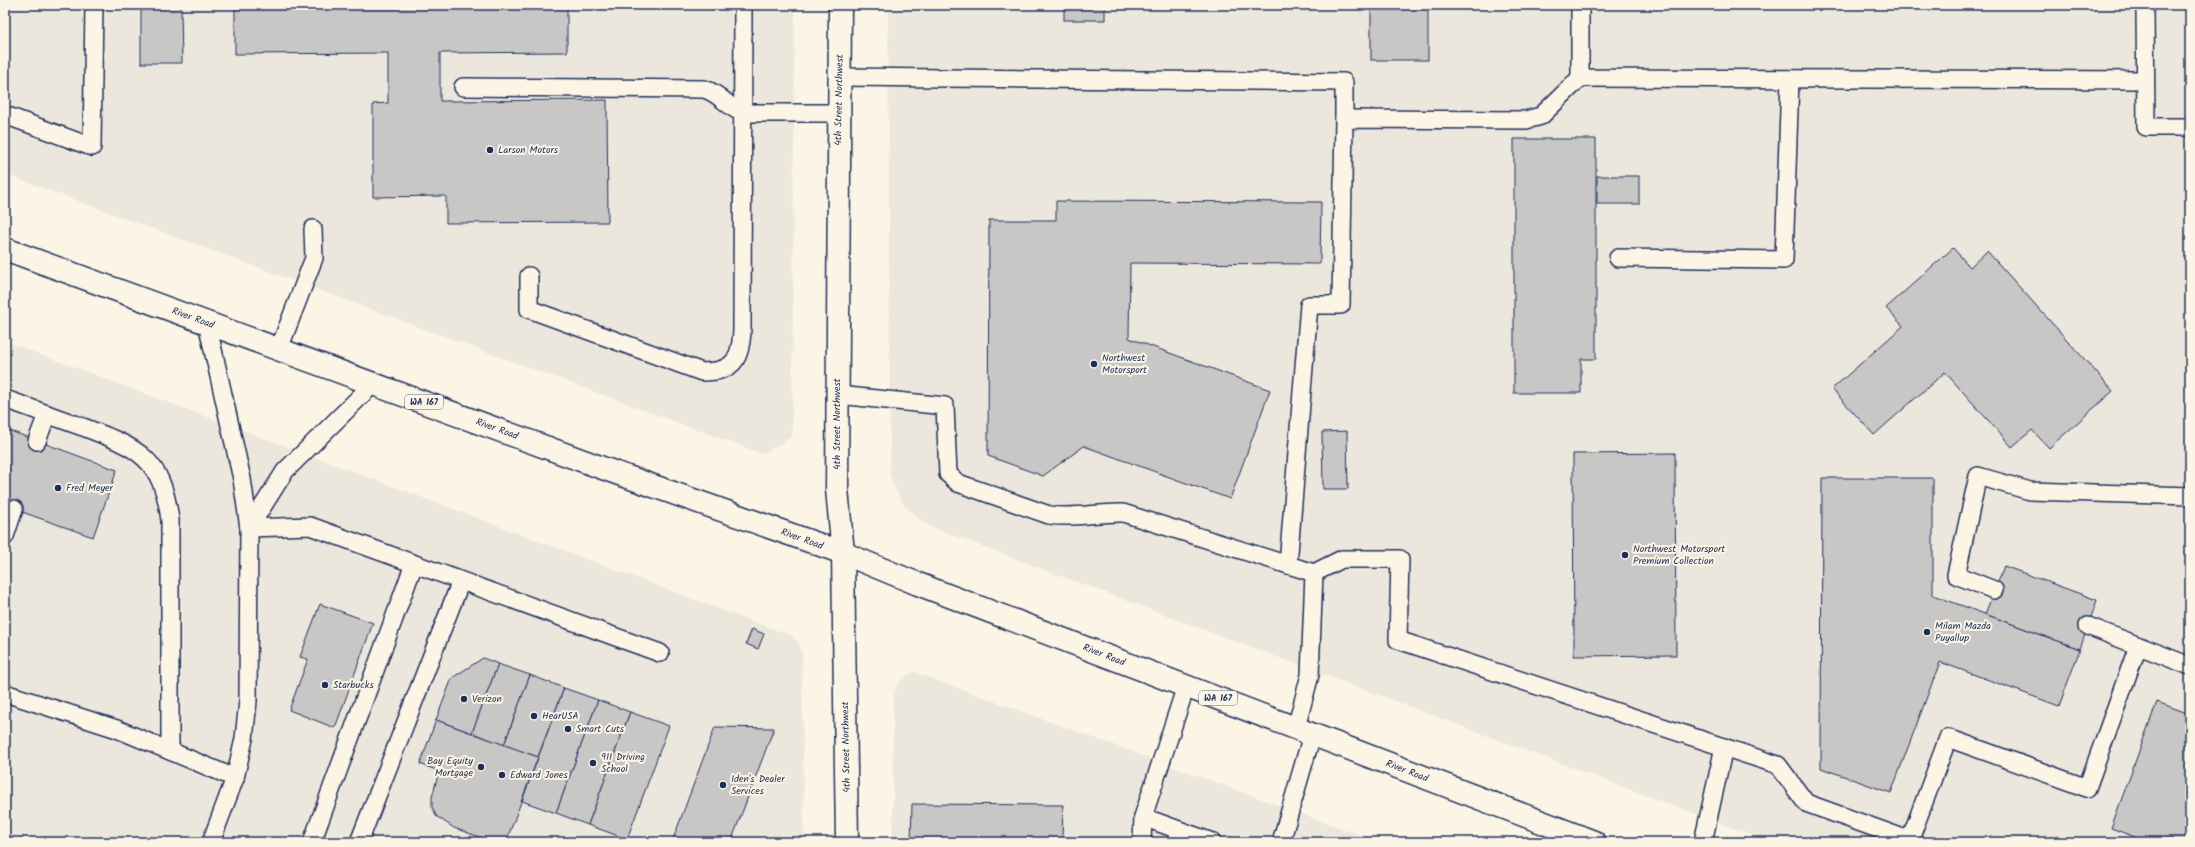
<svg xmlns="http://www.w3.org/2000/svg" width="2195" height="847" font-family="Kalam,sans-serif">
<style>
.built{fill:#ece7dc}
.building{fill:#c8c7c6;stroke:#1b2f5e}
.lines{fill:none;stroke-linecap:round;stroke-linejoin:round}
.service-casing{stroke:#1b2f5e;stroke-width:20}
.minor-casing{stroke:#1b2f5e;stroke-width:25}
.secondary-casing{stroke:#1b2f5e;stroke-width:25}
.primary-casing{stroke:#1b2f5e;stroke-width:25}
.service{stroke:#fcf5e5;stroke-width:17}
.minor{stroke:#fcf5e5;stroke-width:22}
.secondary{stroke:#fcf5e5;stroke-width:22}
.primary{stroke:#fcf5e5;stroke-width:22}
.poi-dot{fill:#1b2f5e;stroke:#fcf5e5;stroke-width:1.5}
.labels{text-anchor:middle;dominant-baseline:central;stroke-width:4;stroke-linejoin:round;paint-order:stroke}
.shield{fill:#fcf5e5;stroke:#5e6a86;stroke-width:1}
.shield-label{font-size:9px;font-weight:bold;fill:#1b2f5e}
.street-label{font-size:10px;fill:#1b2f5e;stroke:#fcf5e5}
.poi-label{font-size:10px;fill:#1b2f5e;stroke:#fcf5e5;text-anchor:start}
</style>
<rect width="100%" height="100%" fill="#fcf5e5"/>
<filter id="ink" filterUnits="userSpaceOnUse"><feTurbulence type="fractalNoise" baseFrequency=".025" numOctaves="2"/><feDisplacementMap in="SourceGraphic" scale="8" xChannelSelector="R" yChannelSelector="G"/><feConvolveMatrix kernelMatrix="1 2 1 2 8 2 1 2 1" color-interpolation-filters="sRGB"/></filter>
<g filter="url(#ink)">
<g class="built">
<path d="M5 5H795L792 437 763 454 5 174Z"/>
<path d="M888 5H2190V842H1770L936 529 923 522 911 512 901 501 890 476Z"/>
<path d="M5 341 792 636 798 642 802 652 804 842H5Z"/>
<path d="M914 672 1379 842H893V699L895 690 900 681Z"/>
</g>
<g class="building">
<path d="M141 5H181L182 63H141Z"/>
<path d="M235 5H567V52L440 53V101L607 100 608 222 446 223V196L373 197V104L388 103V53L235 54Z"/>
<rect x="1064" y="5" width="41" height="15"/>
<rect x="1371" y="5" width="57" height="55"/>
<path d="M1514 139H1596V359H1581V393H1514Z"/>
<rect x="1597" y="176" width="42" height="28"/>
<path d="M1056 201 1321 202 1320 264 1130 263 1129 338 1270 390 1230 499 1084 446 1043 476 988 456 989 220H1056Z"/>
<path d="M1953 248 1970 267 1987 251 2113 391 2049 448 2032 430 2012 447 1945 372 1874 435 1832 389 1903 326 1886 308Z"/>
<path d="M5 429 117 470 93 537 5 506Z"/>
<path d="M1347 431 1348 489H1323L1322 432Z"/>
<path d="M1675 453 1676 655 1574 656 1573 454Z"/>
<path d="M1822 478H1933V595L2080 649 2059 706 1940 662 1891 793 1821 768Z"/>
<path d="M2004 566 2097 600 2080 649 1985 614Z"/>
<path d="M320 604 373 623 335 728 289 710 308 659 300 657Z"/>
<path d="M752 629 764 634 758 649 746 644Z"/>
<path d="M483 658 498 664 472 733 436 720 452 678Z"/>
<path d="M498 664 530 675 504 745 472 733Z"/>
<path d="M530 675 564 688 538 757 504 745Z"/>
<path d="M564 688 598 700 556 813 522 801Z"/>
<path d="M598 700 630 712 588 825 556 813Z"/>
<path d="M2157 702 2190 714V842H2148L2111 828Z"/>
<path d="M630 712 669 726 627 839 588 825Z"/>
<path d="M436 720 538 757 506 842H494L454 828 436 816 432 807V797L439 771 420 764Z"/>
<path d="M715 727 774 728 731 842H672Z"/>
<path d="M912 804 1063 805 1062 842H911Z"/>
</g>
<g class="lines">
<defs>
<g id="service">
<path d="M1580 5V78L2145 80"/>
<path d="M2145 5 2146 127H2190"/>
<path d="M840 77 1344 82V119"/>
<path d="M463 87 704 89C720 93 728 108 743 113H839"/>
<path d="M5 115 92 147 94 5"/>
<path d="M1618 258 1784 260 1790 79"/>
<path d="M529 276V309L702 372C734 372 741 359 742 329L743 5"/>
<path d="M207 323 242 479 249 528 248 701 244 739 235 778 211 842"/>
<path d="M279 349 314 258 313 229"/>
<path d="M838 395 945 406 948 474 958 483 1049 515C1073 519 1099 512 1123 513L1314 573 1310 675 1296 728"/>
<path d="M5 399C31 408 57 418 83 427 138 448 162 457 170 520V751"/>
<path d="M37 441 47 414"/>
<path d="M249 528 310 526 660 653"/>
<path d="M249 528 285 471 373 384"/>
<path d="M5 536 14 509"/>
<path d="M1288 565 1309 305H1341L1344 119 1526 120 1541 116 1580 78"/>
<path d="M1314 573 1342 559H1400L1398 640 1778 765 1806 803 1914 842"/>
<path d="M1994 590 1956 575 1978 476 2030 491 2190 496"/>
<path d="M2088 626 2190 666"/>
<path d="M5 693 117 729 235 778"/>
<path d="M1143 817 1212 842"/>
<path d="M312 842 414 564"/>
<path d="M359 842 461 581"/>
<path d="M1142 842 1143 817 1186 686"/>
<path d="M1281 842 1312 735"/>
<path d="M1703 842 1724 747"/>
<path d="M1909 842 1948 738 2087 788 2138 646"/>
</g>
<path id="minor" d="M843 553 847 842"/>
<path id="secondary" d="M840 5 837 489 843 553"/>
<path id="primary" d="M5 249 608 470 843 553 918 584 1594 842"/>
</defs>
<use href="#service" class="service-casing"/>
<use href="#minor" class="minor-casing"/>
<use href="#secondary" class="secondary-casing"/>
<use href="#primary" class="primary-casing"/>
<use href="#service" class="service"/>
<use href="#minor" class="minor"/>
<use href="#secondary" class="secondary"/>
<use href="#primary" class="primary"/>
</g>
</g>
<g class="poi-dot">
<circle cx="490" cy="150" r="4"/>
<circle cx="1094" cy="364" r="4"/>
<circle cx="58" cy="488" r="4"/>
<circle cx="1625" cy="555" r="4"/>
<circle cx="1927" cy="632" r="4"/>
<circle cx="325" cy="685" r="4"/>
<circle cx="464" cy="699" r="4"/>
<circle cx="534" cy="716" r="4"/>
<circle cx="568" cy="729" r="4"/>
<circle cx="593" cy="763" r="4"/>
<circle cx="481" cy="767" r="4"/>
<circle cx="502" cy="775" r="4"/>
<circle cx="723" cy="785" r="4"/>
</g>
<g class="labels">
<g class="shield">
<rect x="405" y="395" width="38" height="14" rx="3"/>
<rect x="1199" y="691" width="38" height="14" rx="3"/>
</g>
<g class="shield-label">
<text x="424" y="402">WA 167</text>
<text x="1218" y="698">WA 167</text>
</g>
<g class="street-label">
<text transform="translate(839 100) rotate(-89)">4th Street Northwest</text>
<text transform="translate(193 318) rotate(20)">River Road</text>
<text transform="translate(837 424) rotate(-90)">4th Street Northwest</text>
<text transform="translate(497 429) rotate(20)">River Road</text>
<text transform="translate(802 539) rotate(20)">River Road</text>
<text transform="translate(1104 655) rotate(21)">River Road</text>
<text transform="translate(846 747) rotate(-91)">4th Street Northwest</text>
<text transform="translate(1407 771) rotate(21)">River Road</text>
</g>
<g class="poi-label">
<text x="498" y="150">Larson Motors</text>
<text x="1102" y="358">Northwest<tspan x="1102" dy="12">Motorsport</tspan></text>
<text x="66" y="488">Fred Meyer</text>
<text x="1633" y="549">Northwest Motorsport<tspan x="1633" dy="12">Premium Collection</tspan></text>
<text x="1935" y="626">Milam Mazda<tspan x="1935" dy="12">Puyallup</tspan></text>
<text x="333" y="685">Starbucks</text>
<text x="472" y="699">Verizon</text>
<text x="542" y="716">HearUSA</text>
<text x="576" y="729">Smart Cuts</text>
<text x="601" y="757">911 Driving<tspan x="601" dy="12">School</tspan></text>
<text x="473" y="761" text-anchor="end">Bay Equity<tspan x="473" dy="12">Mortgage</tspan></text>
<text x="510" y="775">Edward Jones</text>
<text x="731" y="779">Iden's Dealer<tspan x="731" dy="12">Services</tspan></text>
</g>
</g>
<rect width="2195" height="847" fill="none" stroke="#fcf5e5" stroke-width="20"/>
<rect x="10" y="10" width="2175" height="827" fill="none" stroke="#1b2f5e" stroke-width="1.5" filter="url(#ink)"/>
</svg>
